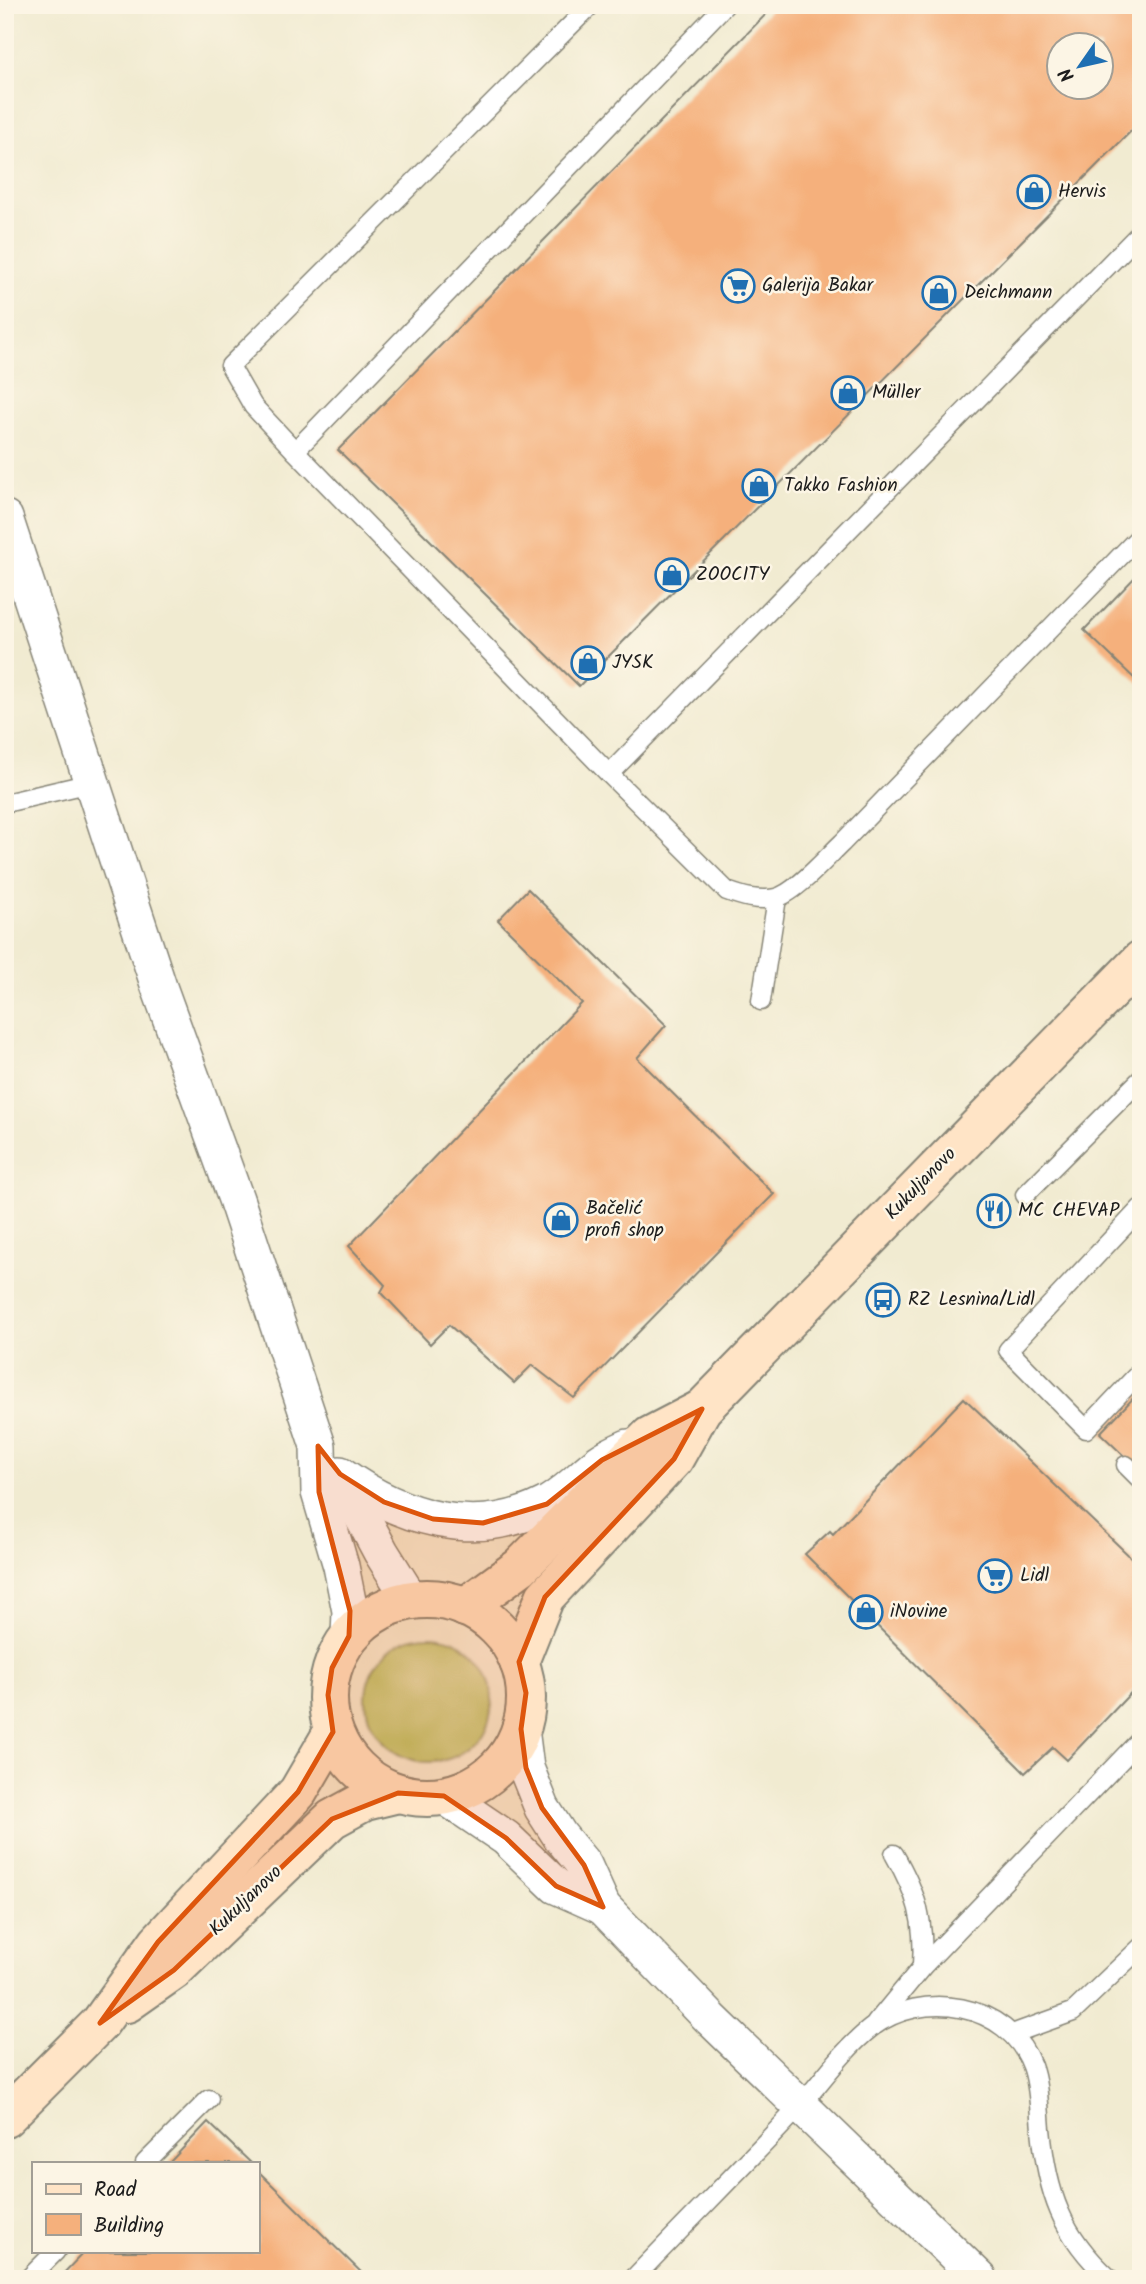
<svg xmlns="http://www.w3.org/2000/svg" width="1146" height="2284" font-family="Kalam,sans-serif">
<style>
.green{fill:#b4c061;stroke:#686e3e;stroke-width:2}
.building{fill:#f5b07c;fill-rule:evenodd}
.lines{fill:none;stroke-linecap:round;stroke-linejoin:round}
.service-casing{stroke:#868476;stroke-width:21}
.minor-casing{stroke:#868476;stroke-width:38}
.secondary-casing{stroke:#868476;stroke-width:42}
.service{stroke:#fff;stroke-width:18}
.minor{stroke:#fff;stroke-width:35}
.secondary{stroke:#ffe4c6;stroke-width:38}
.marked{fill:#de560d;fill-opacity:0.2;stroke:#de560d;stroke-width:5;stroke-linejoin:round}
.labels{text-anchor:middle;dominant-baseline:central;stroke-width:5;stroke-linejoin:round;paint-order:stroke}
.poi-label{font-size:19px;fill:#1c1c1c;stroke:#fcf5e5;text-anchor:start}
.street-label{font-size:19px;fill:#1c1c1c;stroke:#fcf5e5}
</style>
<rect width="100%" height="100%" fill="#fcf5e5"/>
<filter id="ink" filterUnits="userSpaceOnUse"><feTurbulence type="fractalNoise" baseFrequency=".0143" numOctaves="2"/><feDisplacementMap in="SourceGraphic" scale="14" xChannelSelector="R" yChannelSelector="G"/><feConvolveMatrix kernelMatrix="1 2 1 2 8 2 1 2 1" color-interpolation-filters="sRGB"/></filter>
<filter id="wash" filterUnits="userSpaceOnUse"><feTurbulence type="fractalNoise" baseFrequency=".00686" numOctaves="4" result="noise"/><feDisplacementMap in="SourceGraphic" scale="28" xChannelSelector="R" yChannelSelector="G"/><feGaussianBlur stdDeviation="1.57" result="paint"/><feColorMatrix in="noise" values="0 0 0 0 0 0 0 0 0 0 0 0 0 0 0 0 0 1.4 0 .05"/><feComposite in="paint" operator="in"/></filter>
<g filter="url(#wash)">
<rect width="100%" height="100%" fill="#f1ebd1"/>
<circle class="green" cx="429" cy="1699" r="63"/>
<g id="blocks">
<g class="building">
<path d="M775 5H1141V121L579 686 338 450ZM1058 46H1100V88H1058Z"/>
<path d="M1141 561V682L1139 683 1084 630 1139 573 1134 568Z"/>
<path d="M528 889 666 1025 637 1058 774 1194 574 1398 532 1365 514 1383 449 1325 430 1344 381 1292 385 1285 349 1246 582 1003 498 920Z"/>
<path d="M1141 1390V1472L1100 1433Z"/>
<path d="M964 1398 1141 1567V1682L1067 1760 1053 1747 1025 1773 805 1554 830 1531 833 1534Z"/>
<path d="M208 2122 251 2163H169Z"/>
<path d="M257 2170 368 2279H58L85 2251H257Z"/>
</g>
</g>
</g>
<g filter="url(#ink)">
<use href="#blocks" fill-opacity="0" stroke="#868476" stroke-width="2"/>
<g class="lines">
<defs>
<g id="service">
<path d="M591 5 230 366 253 406 295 451 609 774 727 891C743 897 758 901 775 898 794 895 827 857 842 843L1141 535"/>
<path d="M295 451 725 5"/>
<path d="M609 774 1141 232"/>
<path d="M5 803 91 783"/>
<path d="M761 1001 777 898"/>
<path d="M1025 1195 1141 1079"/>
<path d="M1141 1208 1008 1350 1086 1429 1141 1371"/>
<path d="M1126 1465 1141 1480"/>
<path d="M894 1854C917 1894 925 1920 922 1967"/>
<path d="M876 2023 922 1967 1141 1739"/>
<path d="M1012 2034 1073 2012 1141 1947"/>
<path d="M145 2163 209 2099"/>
<path d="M28 2279 56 2251"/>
<path d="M633 2279C688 2221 745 2165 799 2107 822 2081 843 2050 871 2028 922 1989 1008 2002 1032 2066 1039 2085 1039 2108 1041 2129 1047 2192 1061 2235 1110 2279"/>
</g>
<g id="minor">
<path d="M5 518 159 987 236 1199 318 1446 319 1492 341 1566 350 1611 349 1636"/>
<path d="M340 1474C401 1518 475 1541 545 1505 565 1495 582 1475 600 1462 608 1456 619 1451 628 1447"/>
<path d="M341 1477 381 1552 411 1600"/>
<path d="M521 1729 526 1768 542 1808 560 1836 584 1865 603 1907 711 2019 980 2279"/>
<path d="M444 1796 506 1838 556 1886 603 1907"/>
</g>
<g id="secondary">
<circle cx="427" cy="1698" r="99"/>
<path d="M465 1607 520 1567 650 1436 702 1409"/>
<path d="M519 1662 545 1597 674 1459 702 1409 1141 960"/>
<path d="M127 2003 174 1970 332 1819 365 1801 398 1793"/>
<path d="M5 2118 100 2023 158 1942 298 1792 333 1732"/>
</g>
</defs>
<use href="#service" class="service-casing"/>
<use href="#minor" class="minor-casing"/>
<use href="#secondary" class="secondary-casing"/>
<use href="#service" class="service"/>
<use href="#minor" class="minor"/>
<use href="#secondary" class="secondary"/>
</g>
</g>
<path class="marked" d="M702 1409 674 1459 545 1597 519 1662 526 1693 521 1729 526 1768 542 1808 584 1865 603 1907 556 1886 506 1838 444 1796 398 1793 332 1819 174 1970 100 2023 158 1942 298 1792 333 1732 328 1695 332 1668 349 1636 350 1611 319 1492 318 1446 340 1474 384 1502 433 1519 483 1523 547 1504 602 1460Z"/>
<defs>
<symbol id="shop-ring" viewBox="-11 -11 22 22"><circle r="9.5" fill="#fcf5e5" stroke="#1f6fb2" stroke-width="1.5"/><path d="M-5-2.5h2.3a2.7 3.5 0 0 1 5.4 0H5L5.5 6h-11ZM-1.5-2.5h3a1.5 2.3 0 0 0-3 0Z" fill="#1f6fb2"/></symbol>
<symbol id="supermarket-ring" viewBox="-11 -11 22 22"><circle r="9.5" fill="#fcf5e5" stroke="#1f6fb2" stroke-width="1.5"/><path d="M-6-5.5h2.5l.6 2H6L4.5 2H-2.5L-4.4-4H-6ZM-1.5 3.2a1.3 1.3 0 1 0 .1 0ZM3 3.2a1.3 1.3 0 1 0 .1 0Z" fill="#1f6fb2"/></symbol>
<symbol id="restaurant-ring" viewBox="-11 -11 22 22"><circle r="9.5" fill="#fcf5e5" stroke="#1f6fb2" stroke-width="1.5"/><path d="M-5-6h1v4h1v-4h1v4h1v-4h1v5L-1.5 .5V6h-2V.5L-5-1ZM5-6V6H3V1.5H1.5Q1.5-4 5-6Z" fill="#1f6fb2"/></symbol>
<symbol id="bus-ring" viewBox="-11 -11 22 22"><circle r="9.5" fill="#fcf5e5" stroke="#1f6fb2" stroke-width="1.5"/><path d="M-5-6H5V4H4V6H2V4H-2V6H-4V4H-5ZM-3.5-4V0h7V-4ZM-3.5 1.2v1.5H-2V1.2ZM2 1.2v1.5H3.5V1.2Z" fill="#1f6fb2"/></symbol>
</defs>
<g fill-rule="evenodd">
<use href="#shop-ring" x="1015" y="173" width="38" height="38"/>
<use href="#supermarket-ring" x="719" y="267" width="38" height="38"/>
<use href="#shop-ring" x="920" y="274" width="38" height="38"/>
<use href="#shop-ring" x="829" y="374" width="38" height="38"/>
<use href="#shop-ring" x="740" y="467" width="38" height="38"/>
<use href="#shop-ring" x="653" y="556" width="38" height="38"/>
<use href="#shop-ring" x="569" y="644" width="38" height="38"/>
<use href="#restaurant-ring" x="975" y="1192" width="38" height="38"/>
<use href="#shop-ring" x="542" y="1201" width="38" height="38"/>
<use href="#bus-ring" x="864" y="1281" width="38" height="38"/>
<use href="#supermarket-ring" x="976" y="1557" width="38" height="38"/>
<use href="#shop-ring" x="847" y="1593" width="38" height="38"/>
</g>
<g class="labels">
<g class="poi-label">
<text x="1058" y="192">Hervis</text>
<text x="762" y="286">Galerija Bakar</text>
<text x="964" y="293">Deichmann</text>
<text x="872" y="393">Müller</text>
<text x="784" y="486">Takko Fashion</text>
<text x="696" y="575">ZOOCITY</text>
<text x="612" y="663">JYSK</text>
<text x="586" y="1209">Bačelić<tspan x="586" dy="22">profi shop</tspan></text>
<text x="1018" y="1211">MC CHEVAP</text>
<text x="908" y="1300">RZ Lesnina/Lidl</text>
<text x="1020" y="1576">Lidl</text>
<text x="890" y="1612">iNovine</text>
</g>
<g class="street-label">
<text transform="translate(921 1184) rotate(-46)">Kukuljanovo</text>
<text transform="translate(246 1901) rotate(-44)">Kukuljanovo</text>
</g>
</g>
<rect width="1146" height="2284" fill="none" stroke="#fcf5e5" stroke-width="28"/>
<rect x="32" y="2162" width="228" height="91" fill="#fcf5e5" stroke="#a29e95" stroke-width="2"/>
<rect x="46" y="2184" width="35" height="10" fill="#ffe4c6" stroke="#a29e95" stroke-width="2"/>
<text x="94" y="2196" font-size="21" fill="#1c1c1c">Road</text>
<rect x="46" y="2214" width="35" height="21" fill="#f5b07c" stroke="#a29e95" stroke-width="2"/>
<text x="94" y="2232" font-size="21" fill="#1c1c1c">Building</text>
<g transform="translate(1080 66) rotate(236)"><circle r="33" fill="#fcf5e5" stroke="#a29e95" stroke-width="2"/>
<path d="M0-5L12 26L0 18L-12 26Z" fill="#1f6fb2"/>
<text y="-10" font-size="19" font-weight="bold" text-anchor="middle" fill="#1c1c1c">N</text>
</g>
</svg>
